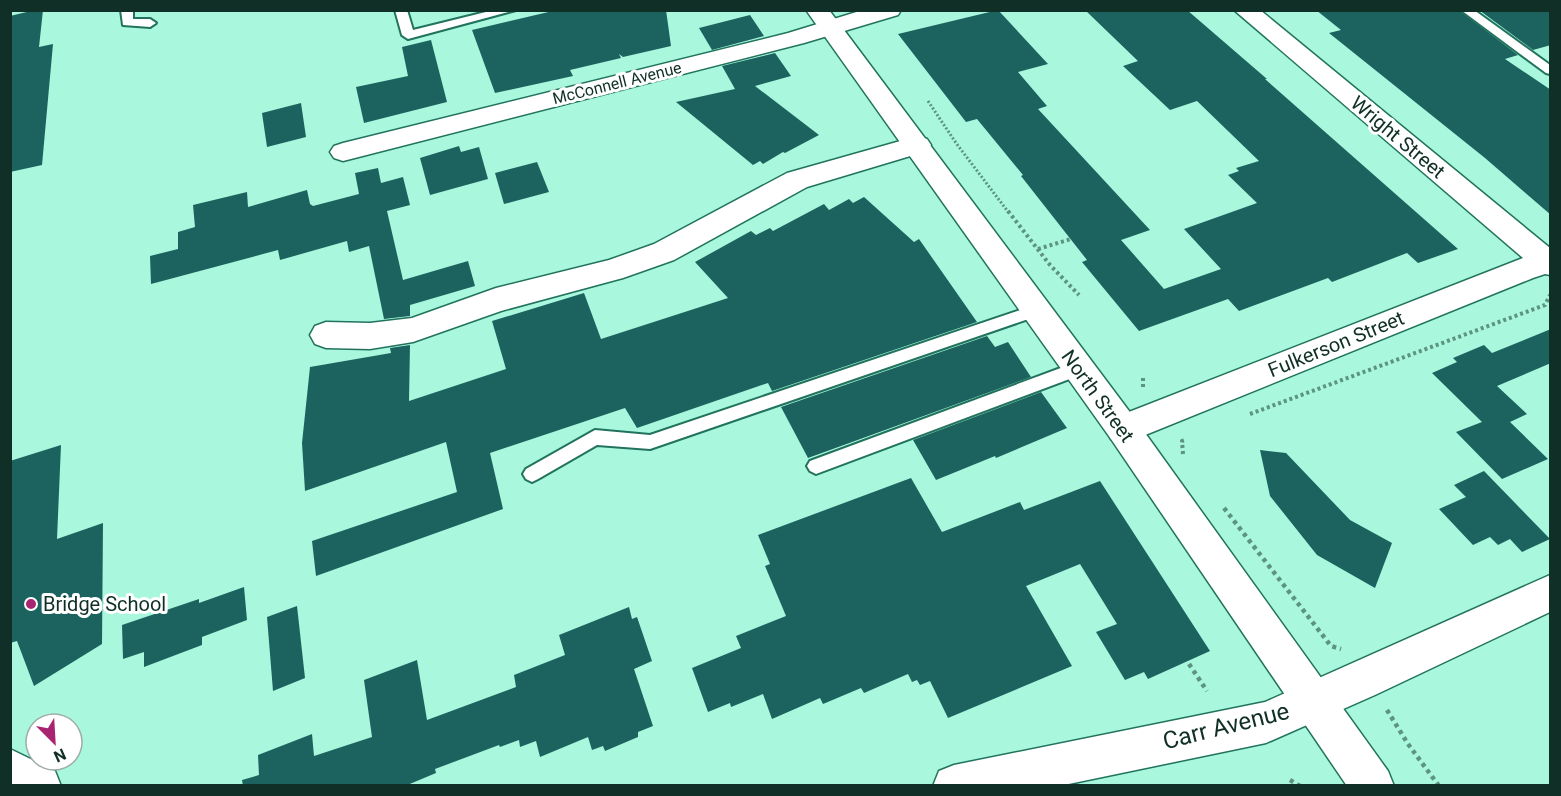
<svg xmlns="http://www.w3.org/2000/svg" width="1561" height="796" font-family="Roboto,sans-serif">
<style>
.building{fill:#1c6360}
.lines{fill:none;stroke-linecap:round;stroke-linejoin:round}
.service-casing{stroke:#22735d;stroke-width:4}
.minor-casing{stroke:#22735d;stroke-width:3}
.tertiary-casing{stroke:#22735d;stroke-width:3}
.secondary-casing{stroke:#22735d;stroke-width:3}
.path-far2{stroke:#5c9381;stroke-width:3;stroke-dasharray:2 2;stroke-linecap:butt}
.path-far1{stroke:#5c9381;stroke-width:4;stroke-dasharray:3 3;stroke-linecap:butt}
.path{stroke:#5c9381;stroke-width:4.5;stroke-dasharray:4 4;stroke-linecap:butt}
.service{fill:#fff;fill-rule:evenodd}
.minor{fill:#fff;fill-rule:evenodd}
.tertiary{fill:#fff;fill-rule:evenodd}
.secondary{fill:#fff;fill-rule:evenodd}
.poi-dot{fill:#a82470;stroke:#fff;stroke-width:2}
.labels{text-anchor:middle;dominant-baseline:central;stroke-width:6;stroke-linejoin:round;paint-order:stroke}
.far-street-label{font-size:16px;fill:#103027;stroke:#fff}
.street-label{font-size:20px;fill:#103027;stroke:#fff}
.poi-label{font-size:20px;fill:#103027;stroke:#fff;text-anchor:start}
.near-street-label{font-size:24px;fill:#103027;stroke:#fff}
</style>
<rect width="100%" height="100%" fill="#a9f7dc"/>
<g class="building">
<path d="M35 10H43L39 47 53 44 42 165 10 172V16Z"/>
<path d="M557 10H666L671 46 623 57 619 54 621 58 570 70 573 76 495 93 472 30Z"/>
<path d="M998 10 1048 64 1018 72 1047 106 1038 109 1150 230 1121 240 1164 289 1221 269 1184 229 1257 203 1228 175 1239 171 1236 168 1259 161 1197 101 1170 110 1123 66 1138 61 1085 10H1187L1267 79H1265L1458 249 1418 263 1407 253 1332 282 1328 278 1239 311 1228 299 1139 331 1082 262 1087 260 1021 176 1023 175 977 119 966 122 898 34Z"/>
<path d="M1316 10H1459L1518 55 1505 59 1551 90V215L1485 158 1329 33 1341 30Z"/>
<path d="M1479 10H1551V45L1533 50Z"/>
<path d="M750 15 764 36 712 50 699 28Z"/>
<path d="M431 40 447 102 364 123 356 87 408 76 402 47Z"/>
<path d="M775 53 791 76 755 86 819 135 785 153 783 152 763 164 760 161 753 165 676 102 735 89 722 66Z"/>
<path d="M301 103 306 137 267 147 262 113Z"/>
<path d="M459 146 461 152 479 147 488 179 430 195 420 158Z"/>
<path d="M537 162 549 192 504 204 495 173Z"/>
<path d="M378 168 381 183 403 177 410 205 387 211 403 280 468 261 475 286 410 305V316L384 319 369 246 349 252 347 241 280 260 278 250 151 284 150 256 178 249V232L195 227 193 205 247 192 248 207 307 190 310 204 313 206 359 194 355 173Z"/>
<path d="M864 197 914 242 919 239 977 322 772 391 768 383 637 428 625 408 490 453 503 509 316 576 312 541 457 492 446 442 305 491 302 443 310 367 391 353 390 348 410 345 409 401 506 369 492 321 584 293 601 339 728 298 695 262 751 231 756 235 770 228 773 231 824 204 829 210 849 199 853 203Z"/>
<path d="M1551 329V363L1497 386 1527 414 1510 422 1548 459 1502 479 1456 432 1482 422 1432 373 1457 362 1453 358 1484 345 1492 353Z"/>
<path d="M987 336 995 347 1008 342 1031 377 808 458 781 407Z"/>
<path d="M1041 392 1067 428 996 458 995 456 936 480 913 440Z"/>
<path d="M61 445 57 539 103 523 102 644 34 686 17 641 10 643V461Z"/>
<path d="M1260 450 1286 453 1350 520 1392 543 1375 588 1317 555 1270 496Z"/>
<path d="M1484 471 1550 539 1522 552 1510 539 1498 545 1490 537 1473 545 1439 509 1466 497 1454 485Z"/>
<path d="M911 478 942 532 1020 502 1024 510 1100 481 1210 651 1148 679 1144 672 1125 680 1096 632 1117 624 1080 564 1026 586 1072 666 948 718 930 681 920 685 917 680 912 682 908 674 864 693 861 688 823 704 820 698 772 719 763 694 731 707 730 703 708 712 692 668 741 648 736 636 786 616 765 566 770 564 758 535Z"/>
<path d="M244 587 247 620 202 637V645L144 667V652L123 659 122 625 199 599V603Z"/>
<path d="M297 606 305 678 273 691 267 617Z"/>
<path d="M629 607 632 619 637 617 652 661 634 669 653 726 638 732V737L605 751 603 746 592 750 588 737 540 757 536 741 520 747 519 740 500 747 499 745 435 769 436 773 405 786H243L242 780 259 775 258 755 312 734 314 756 372 737 364 680 417 660 427 720 516 687 514 675 565 655 559 635Z"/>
</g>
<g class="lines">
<defs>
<g id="service">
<path d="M121 10H133V19H150L156 23 150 27 123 25Z"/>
<path d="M395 10H407L413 30 494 10H516L408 39 402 35Z"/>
<path d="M1461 10H1474L1550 65V74L1546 73Z"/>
<path d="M1035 305 1040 307 1043 311 1040 315 650 449 597 445 538 479 532 482 526 479 523 474 526 469 595 430 650 435Z"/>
<path d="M1077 362 1083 364 1085 369 1083 374 816 474 810 471 807 466 810 461Z"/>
</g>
<g id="minor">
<path d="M863 10H901L898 15 804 43 343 161 334 158 330 152 334 146 343 143 788 33Z"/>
<path d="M1234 10H1260L1550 248V275L1545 274 1533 278 1123 444 1111 439 1106 429 1111 419 1523 258Z"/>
<path d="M918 136 927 139 931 145 927 151 807 187 674 260 623 278 501 311 413 342 370 349 326 348 315 344 310 335 315 326 326 322 370 323 412 318 496 288 609 260 654 244 787 173Z"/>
<path d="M1550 575V612L1375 695 1266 743 1059 786H933L939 771 954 765 1265 702Z"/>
</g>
<path id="tertiary" d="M10 749 55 771 61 786H10Z"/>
<path id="secondary" d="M806 10H829L1135 419 1388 771 1394 786H1347L1111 439Z"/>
</defs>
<use href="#service" class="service-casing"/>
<use href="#minor" class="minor-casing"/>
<use href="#tertiary" class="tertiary-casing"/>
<use href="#secondary" class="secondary-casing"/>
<path class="path-far2" d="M928 101 956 143 1009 213"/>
<g class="path-far1">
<path d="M1008 211 1050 265 1079 295"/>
<path d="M1038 249 1071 239"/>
<path d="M1143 378V387"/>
<path d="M1250 414 1545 305 1550 295"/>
<path d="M1183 454 1182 441 1185 440"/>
</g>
<g class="path">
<path d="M1224 508 1331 646 1341 649"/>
<path d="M1189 664 1207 691"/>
<path d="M1387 710 1408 744 1439 786"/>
<path d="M1290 780 1300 786"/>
</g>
<use href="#service" class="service"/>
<use href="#minor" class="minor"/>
<use href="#tertiary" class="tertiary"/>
<use href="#secondary" class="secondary"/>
</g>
<circle class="poi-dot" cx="31" cy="604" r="6"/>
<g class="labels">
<g class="far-street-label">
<text transform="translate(617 83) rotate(-14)">McConnell Avenue</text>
</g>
<g class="street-label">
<text transform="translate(1398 137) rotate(40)">Wright Street</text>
<text transform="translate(1336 344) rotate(-22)">Fulkerson Street</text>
<text transform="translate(1098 396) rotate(54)">North Street</text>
</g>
<g class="poi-label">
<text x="43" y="604">Bridge School</text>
</g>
<g class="near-street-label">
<text transform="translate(1226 726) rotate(-14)">Carr Avenue</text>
</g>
</g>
<rect width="1561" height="796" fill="none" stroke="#103027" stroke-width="24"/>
<g transform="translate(54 742) rotate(156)"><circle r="28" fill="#ffffff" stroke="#9faca9" stroke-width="1.5"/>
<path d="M0-4.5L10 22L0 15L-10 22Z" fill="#a82470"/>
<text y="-9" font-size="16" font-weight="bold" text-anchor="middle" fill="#103027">N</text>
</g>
</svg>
